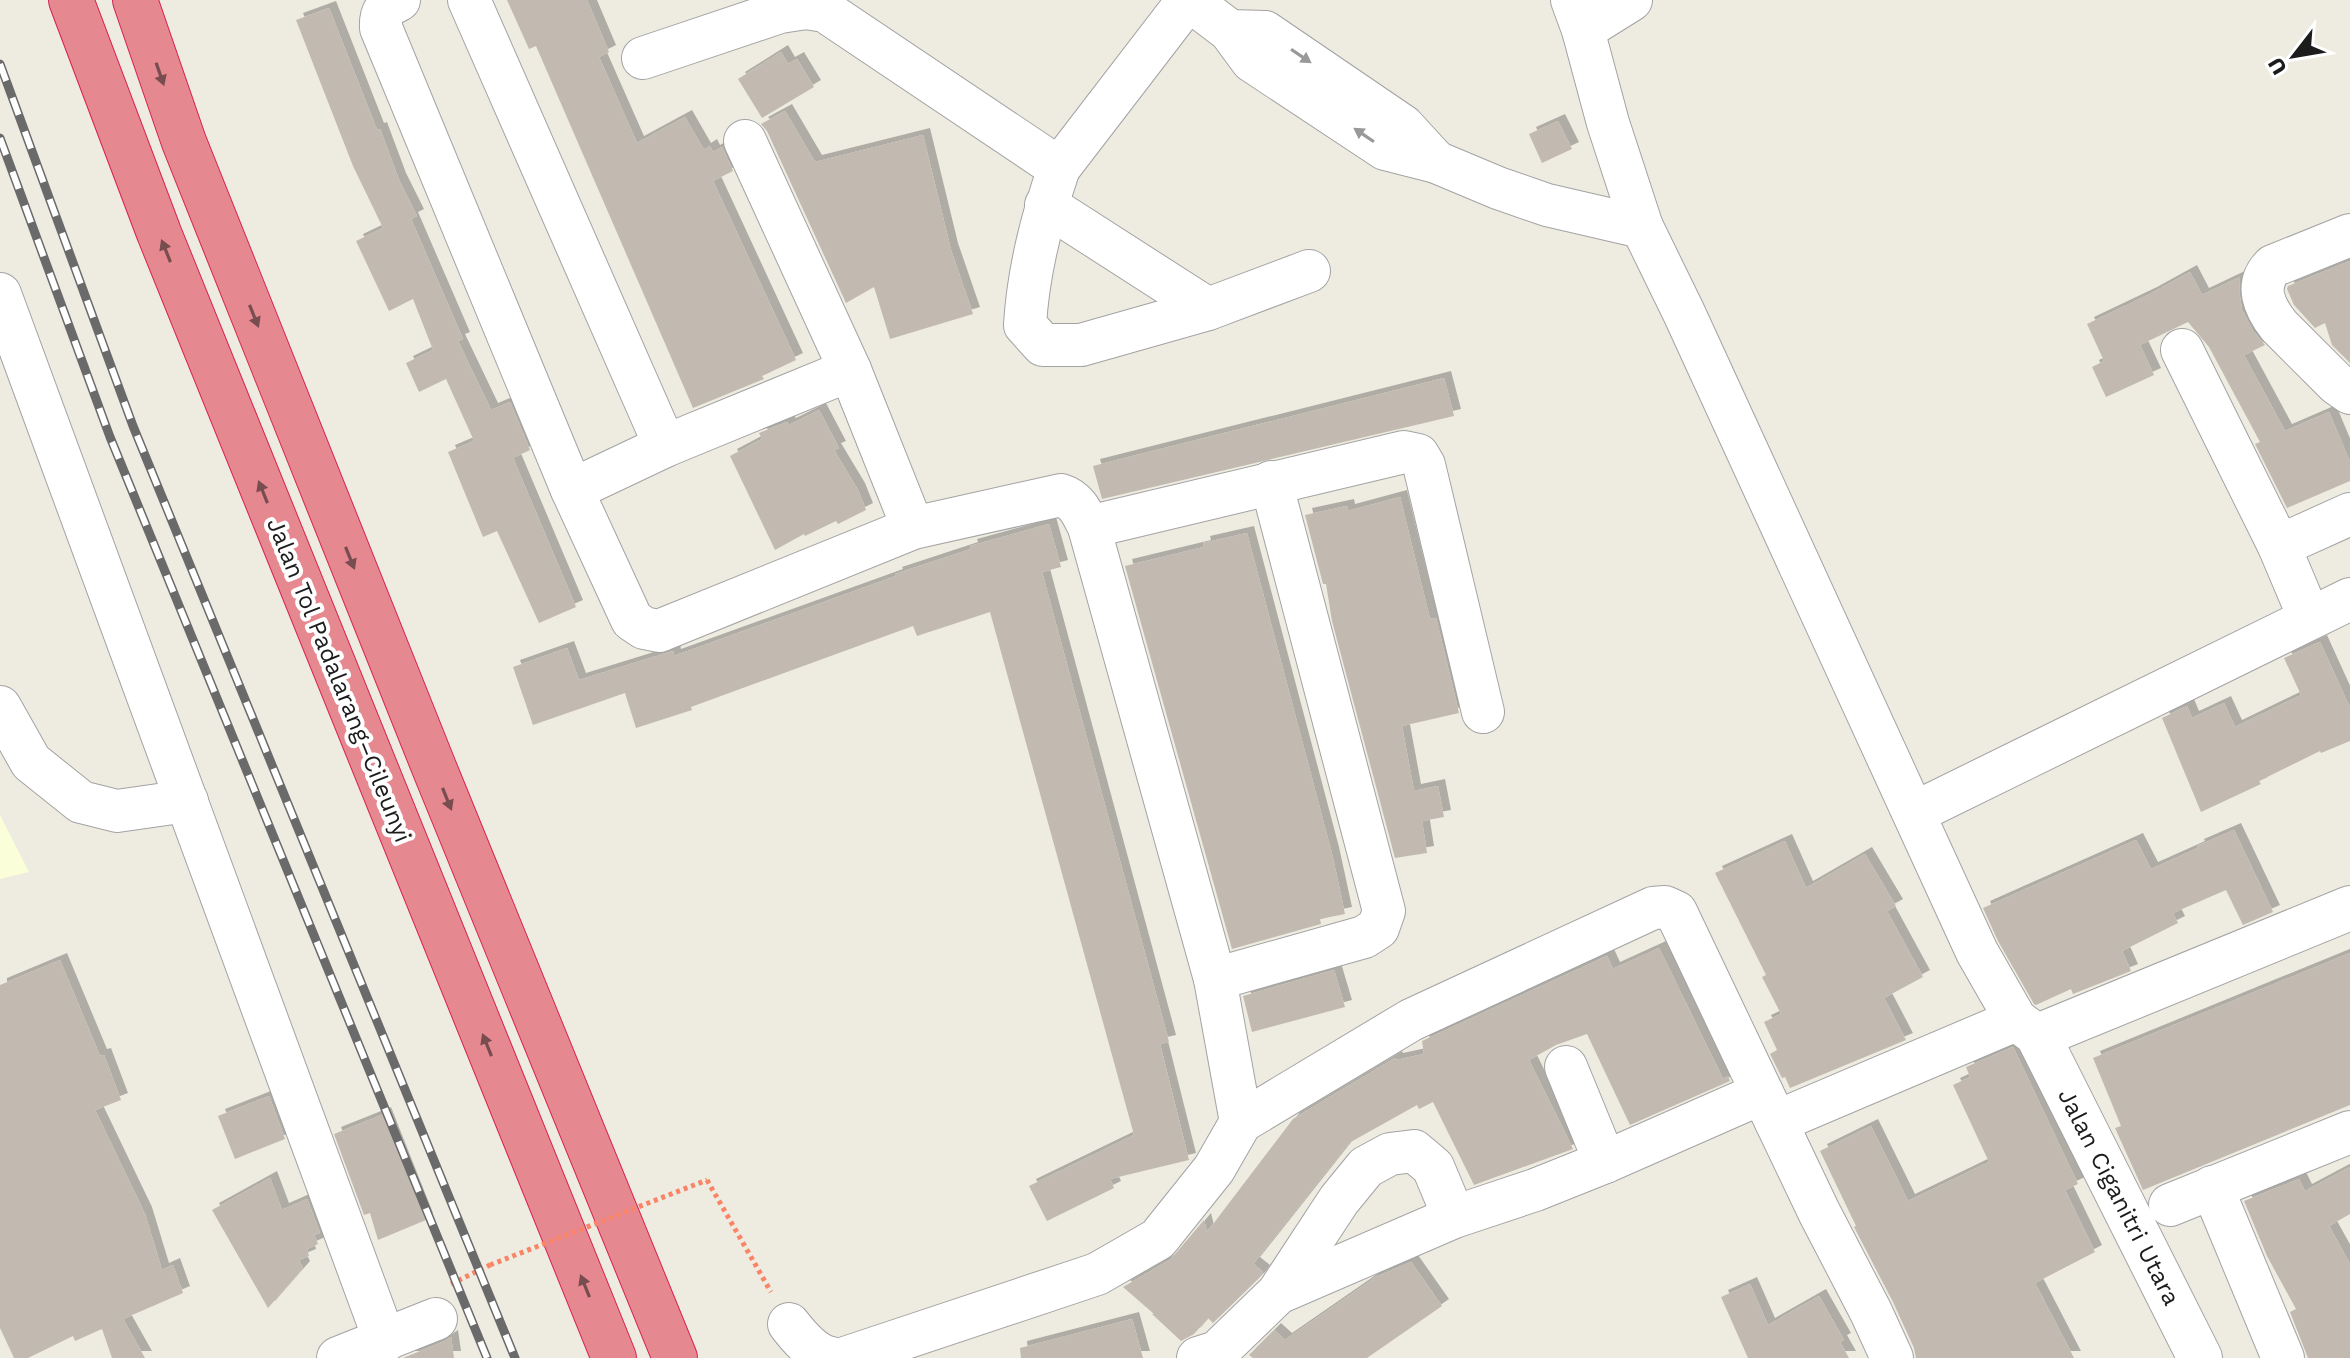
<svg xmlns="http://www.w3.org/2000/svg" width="2350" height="1358" font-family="'Work Sans',sans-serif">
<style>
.education{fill:#fbffd9}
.building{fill:#c2bab1;filter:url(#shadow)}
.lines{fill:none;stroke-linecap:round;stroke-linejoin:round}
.minor-casing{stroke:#a3a3a3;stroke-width:44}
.tertiary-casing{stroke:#a3a3a3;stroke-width:46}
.motorway-casing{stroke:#d7234f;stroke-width:46}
.path{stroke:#fa8466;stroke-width:5;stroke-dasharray:4 4;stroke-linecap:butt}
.minor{stroke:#fff;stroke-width:42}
.tertiary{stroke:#fff;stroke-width:44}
.motorway{stroke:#e68890;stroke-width:44}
.rail-casing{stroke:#6a6a6a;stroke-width:9}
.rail{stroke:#fff;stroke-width:6;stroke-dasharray:18;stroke-linecap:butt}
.path-bridge{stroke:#fa8466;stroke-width:5;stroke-dasharray:4 4;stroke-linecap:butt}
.oneway{fill:#999}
.oneway2{fill:#774d50}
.labels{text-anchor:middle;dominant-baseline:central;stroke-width:8;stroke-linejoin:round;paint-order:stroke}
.street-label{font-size:24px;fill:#1c1c1c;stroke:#fff}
</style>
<defs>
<filter id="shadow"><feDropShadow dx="7" dy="-7" stdDeviation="0" flood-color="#0004"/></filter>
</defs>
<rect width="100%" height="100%" fill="#eeebe1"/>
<path class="education" d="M0 815 29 872 0 879Z"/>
<g class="building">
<path d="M507 0H587L609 52 599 57 637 143 685 117 704 150 710 146 713 152 722 147 733 171 713 181 796 360 762 376 764 379 693 408 536 46 529 49Z"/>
<path d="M329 8 377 130 380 129 399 180 417 216 411 219 463 339 458 341 491 410 510 402 530 450 513 458 576 607 539 623 497 531 483 537 448 452 474 441 446 379 419 392 406 363 433 350 413 299 389 311 356 241 383 228 353 166 296 20Z"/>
<path d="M781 52 788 64 797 59 814 87 762 118 738 79Z"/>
<path d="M785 111 815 162 923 135 951 250 973 314 890 339 874 287 846 303 767 131 761 124Z"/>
<path d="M1558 121 1572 149 1542 163 1529 134Z"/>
<path d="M2350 261V363L2332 345 2325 323 2315 328 2294 305 2287 289 2288 286Z"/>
<path d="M2190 272 2202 295 2240 277 2239 290 2242 310 2253 331 2265 345 2244 355 2285 431 2329 412 2350 462V481L2287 508 2255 444 2260 442 2209 347 2188 322 2140 345 2154 375 2106 397 2092 367 2104 361 2087 324 2150 294Z"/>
<path d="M1444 378 1454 416 1102 499 1093 466Z"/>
<path d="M819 410 839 448 834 450 858 490 866 510 838 524 836 521 805 536 804 534 775 550 730 456 762 439 759 433 787 422 789 425Z"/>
<path d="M1400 497 1430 619 1436 618 1459 713 1402 726 1414 791 1438 786 1444 817 1422 821 1427 853 1395 858 1332 621 1326 584H1323L1305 515 1347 506 1348 511Z"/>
<path d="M1049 524 1061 567 1042 572 1169 1042 1160 1044 1189 1160 1110 1179 1114 1188 1047 1221 1029 1186 1134 1135 990 612 917 636 913 626 691 707 692 710 636 728 625 693 533 725 513 667 567 648 579 680 663 654 673 651 674 656 896 576 895 574 971 549 970 546Z"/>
<path d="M1247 533 1332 854 1345 914 1320 919 1321 924 1232 949 1125 566 1204 547 1203 543Z"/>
<path d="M2320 642 2350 708V741L2321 753 2320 751 2259 781 2261 784 2201 812 2162 718 2187 706 2192 718 2224 703 2235 727 2301 695 2284 658Z"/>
<path d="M2234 830 2273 912 2243 925 2226 890 2173 913 2178 923 2122 951 2131 971 2073 994 2071 989 2036 1005 2034 1004 1998 941 1983 908 2136 840 2151 869 2198 848 2197 846Z"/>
<path d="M1785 841 1806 888 1865 854 1896 906 1887 911 1923 977 1884 998 1906 1040 1790 1088 1785 1077 1782 1078 1770 1054 1777 1050 1764 1022 1781 1014 1762 977 1766 975 1715 873Z"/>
<path d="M1659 948 1723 1079 1728 1076 1730 1081 1630 1125 1587 1034 1556 1045 1529 1060 1573 1149 1474 1185 1433 1102 1419 1109 1417 1105 1349 1143 1253 1264 1263 1272 1259 1278 1213 1323 1208 1318 1194 1334 1181 1341 1152 1314H1154L1123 1287 1170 1260 1204 1220 1207 1232 1293 1119 1395 1058 1396 1060 1424 1054 1422 1041 1607 956 1613 969Z"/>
<path d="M2350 953V1105L2143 1190 2115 1128 2121 1126 2093 1058Z"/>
<path d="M60 960 100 1056 104 1055 121 1100 95 1110 145 1214 162 1270 173 1265 183 1293 123 1319 145 1358H112L102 1329 75 1341 73 1336 28 1358H14L0 1328V985Z"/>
<path d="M1334 970 1345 1007 1252 1032 1243 996Z"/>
<path d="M2013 1047 2078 1184 2065 1190 2095 1252 2035 1283 2074 1358H1916L1914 1348 1893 1302 1854 1227 1856 1226 1820 1151 1871 1126 1908 1201 1989 1162 1953 1085 1970 1077 1966 1067Z"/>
<path d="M269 1096 285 1139 235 1159 218 1116Z"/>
<path d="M384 1114 426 1220 378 1240 370 1213 364 1215 334 1134Z"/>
<path d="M2350 1167V1214L2329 1226 2350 1264V1358H2308L2290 1312 2296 1309 2267 1256 2244 1201 2299 1179 2305 1191Z"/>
<path d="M270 1178 282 1210 307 1199 320 1233 314 1235 318 1244 307 1249 309 1256 299 1260 303 1268 268 1308 212 1210Z"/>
<path d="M1411 1262 1442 1306 1367 1358H1253L1249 1355 1274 1330 1285 1340 1376 1277Z"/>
<path d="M1750 1284 1768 1325 1819 1296 1844 1340 1840 1342 1849 1358H1748L1721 1297Z"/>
<path d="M1132 1319 1143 1358H1021L1020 1348Z"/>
<path d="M451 1337 454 1358H403L445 1341Z"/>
</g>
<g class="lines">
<defs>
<g id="minor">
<path d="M399 0C385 7 380 12 381 28L572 490 632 620 644 628 659 631 913 528 1061 495C1077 500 1082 513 1089 527L1215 979 1241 1122"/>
<path d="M469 0 665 446"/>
<path d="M1189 0 1230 31 1252 61 1385 149 1436 162 1498 188 1547 205 1642 227 1684 313 1977 952 2016 1020 2038 1036"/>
<path d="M1572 0 1583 30 1608 123 1642 227"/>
<path d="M1583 30 1631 0"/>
<path d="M1230 31 1265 32 1403 126 1436 162"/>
<path d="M643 58 780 12 806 8 825 11 1059 168 1188 0"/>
<path d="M745 141 850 370 913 528"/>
<path d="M1059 168C1042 218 1028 272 1025 325L1043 345H1081L1208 309 1309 271"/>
<path d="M1046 205 1208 309"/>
<path d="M2350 235 2273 266C2254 285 2264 307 2279 326L2337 384 2350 393"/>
<path d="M0 294 385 1341"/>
<path d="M2182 350 2279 546 2309 617"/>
<path d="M572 490 665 446 850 370"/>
<path d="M1089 527 1404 452 1418 455 1424 465 1483 712"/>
<path d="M2279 546 2350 514"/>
<path d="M0 707 31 762 81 802 117 811 187 801"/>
<path d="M1914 813 2350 599"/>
<path d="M1215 979 1364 937 1378 928 1384 911 1271 482"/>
<path d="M1566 1067 1605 1162"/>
<path d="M1776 1122 2016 1020"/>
<path d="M2212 1187 2283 1358"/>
<path d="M2170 1205 2350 1132"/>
<path d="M1278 1293 1339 1200 1366 1167 1390 1154 1414 1151 1433 1167 1454 1217"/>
<path d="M789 1324C799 1337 814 1355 831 1358"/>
<path d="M338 1358 436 1319"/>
<path d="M845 1358 1097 1274 1158 1239 1214 1169 1241 1122 1411 1020 1653 908 1665 907 1676 912 1819 1212 1871 1312 1892 1358"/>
<path d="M1198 1358 1217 1352 1278 1293 1454 1217 1535 1190 1605 1162 1762 1093"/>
</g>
<path id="tertiary" d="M2200 1358 2038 1036 2350 908"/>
<g id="motorway">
<path d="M71 0 159 233 614 1358"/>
<path d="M135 0 184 142 433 765 675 1358"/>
</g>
</defs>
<use href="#minor" class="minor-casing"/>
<use href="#tertiary" class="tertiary-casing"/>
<use href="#motorway" class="motorway-casing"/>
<g class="path">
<path d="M707 1180 771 1292"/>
<path d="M451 1284 490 1265"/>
</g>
<use href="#minor" class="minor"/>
<use href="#tertiary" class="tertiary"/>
<use href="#motorway" class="motorway"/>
<defs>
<g id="rail">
<path d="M0 64 133 426 515 1358"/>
<path d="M0 138 110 437 487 1358"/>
</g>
</defs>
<use href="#rail" class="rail-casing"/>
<use href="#rail" class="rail"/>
<path class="path-bridge" d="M490 1265 707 1180"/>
</g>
<defs><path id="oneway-solid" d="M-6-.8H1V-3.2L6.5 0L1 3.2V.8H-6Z" transform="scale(2)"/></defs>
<g class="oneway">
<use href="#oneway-solid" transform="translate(1301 56) rotate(34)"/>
<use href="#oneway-solid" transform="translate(1364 135) rotate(-146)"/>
</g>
<g class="oneway2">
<use href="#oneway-solid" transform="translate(160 74) rotate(71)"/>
<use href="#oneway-solid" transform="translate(166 251) rotate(-112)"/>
<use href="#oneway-solid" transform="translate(254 316) rotate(68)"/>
<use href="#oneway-solid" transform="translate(263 492) rotate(-112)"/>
<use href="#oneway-solid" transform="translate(350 558) rotate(68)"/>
<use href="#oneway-solid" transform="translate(447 799) rotate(68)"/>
<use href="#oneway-solid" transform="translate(487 1045) rotate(-112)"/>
<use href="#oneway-solid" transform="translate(585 1286) rotate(-112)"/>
</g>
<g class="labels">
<g class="street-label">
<text transform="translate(339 680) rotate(68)">Jalan Tol Padalarang–Cileunyi</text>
<text transform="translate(2119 1197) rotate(63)">Jalan Ciganitri Utara</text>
</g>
</g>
<g transform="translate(2294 56) rotate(239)" stroke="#ffffff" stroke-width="6" paint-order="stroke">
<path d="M0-6L14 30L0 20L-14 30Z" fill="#1c1c1c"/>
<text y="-12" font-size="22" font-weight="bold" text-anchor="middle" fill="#1c1c1c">U</text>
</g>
</svg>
